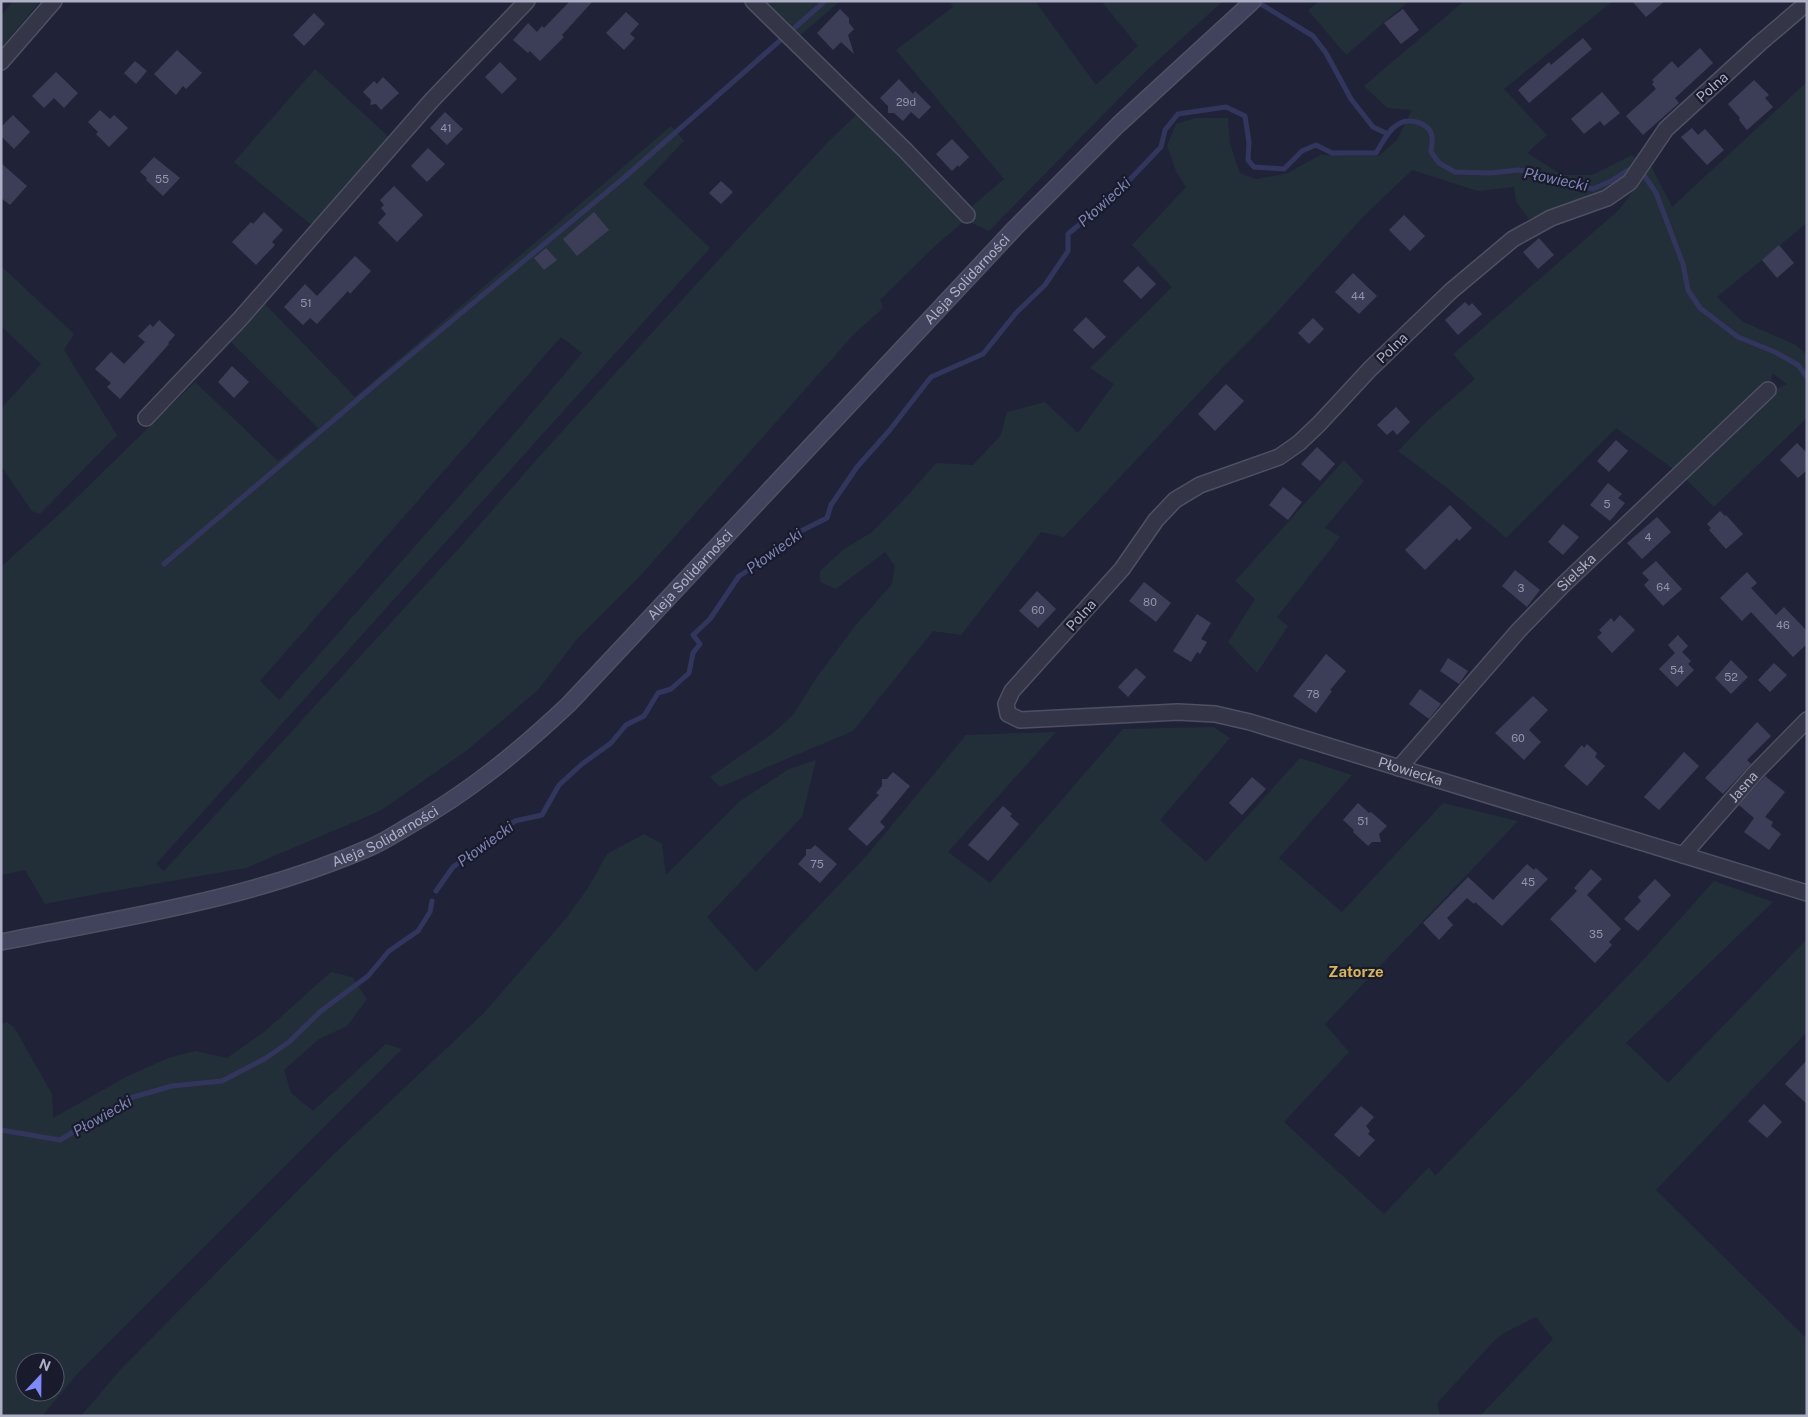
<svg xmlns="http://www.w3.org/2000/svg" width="1808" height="1417" font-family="'Public Sans',sans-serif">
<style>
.green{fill:#222f39;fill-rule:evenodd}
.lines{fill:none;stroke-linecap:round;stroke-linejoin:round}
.stream{stroke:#32365d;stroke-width:5}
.building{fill:#3c3e58}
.minor-casing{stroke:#4e5063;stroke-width:18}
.secondary-casing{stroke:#4e5063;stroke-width:18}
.minor{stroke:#343648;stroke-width:15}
.secondary{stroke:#41435c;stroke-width:15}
.labels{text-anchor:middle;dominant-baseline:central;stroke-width:4.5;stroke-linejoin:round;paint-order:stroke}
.number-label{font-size:11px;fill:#9294aa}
.street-label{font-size:14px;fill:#aeb0c5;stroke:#191b2d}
.water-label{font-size:15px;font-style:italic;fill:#7d84b2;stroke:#191b2d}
.neighbourhood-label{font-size:15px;font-weight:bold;fill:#d5b45a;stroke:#191b2d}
</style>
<rect width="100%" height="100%" fill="#202338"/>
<g class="green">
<path d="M13 1H40L1 48V16Z"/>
<path d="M758 1H840L797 38Z"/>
<path d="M949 1H1035L1096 85 1138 46 1101 1H1223L1146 71 989 231 965 220 934 247 880 300 883 308 853 335 641 575 578 638 537 691 466 751 380 811 246 868 91 895 45 904 25 870 1 875V567L65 509 195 382 278 461 318 428 230 341 264 303 355 397 671 126 684 141 643 184 710 248 156 864 164 871 462 545 538 458 712 267 828 142 858 113 965 220 971 207 1004 179 896 50 953 7ZM561 337 582 353 515 433 279 700 260 681Z"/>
<path d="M1319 1H1409L1346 55 1308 10Z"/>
<path d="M1464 1H1613L1504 89 1547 135 1527 153 1562 175H1592L1632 155 1637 159 1621 183 1585 199 1529 219 1516 202 1514 187 1478 191 1412 170 1364 216 1269 321 1224 366 1064 537 1041 532 961 635 933 631 853 731 720 787 710 777 772 734 793 715 817 677 855 626 892 584 895 566 885 552 836 589 820 582V571L843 550 872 532 910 493 936 463 973 465 1001 435 1007 412 1045 402 1078 433 1114 384 1090 368 1172 287 1132 245 1186 187 1176 171 1167 146 1176 124 1195 118H1228L1230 144 1240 173 1256 179 1288 173 1320 155 1379 156 1397 140 1412 110 1387 108 1364 86Z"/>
<path d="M315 69 391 139 313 226 234 162Z"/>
<path d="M1807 82V223L1717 297 1743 322 1796 345 1807 355V418L1714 507 1683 476 1774 390 1787 384 1772 373 1771 381 1675 470 1616 428 1506 538 1451 491 1398 451 1429 419 1475 379 1453 354 1619 210 1651 166 1672 207Z"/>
<path d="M1 266 74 334 64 350 117 435 40 514 32 511 1 466V409L41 364 1 326Z"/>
<path d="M1344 460 1364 481 1325 528 1340 537 1277 617 1288 626 1257 673 1228 642 1255 599 1235 581Z"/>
<path d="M1213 727 1230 738 1160 820 1206 862 1300 758 1352 775 1279 858 1342 912 1443 803 1518 821 1325 1024 1349 1052 1284 1122 1384 1214 1429 1167 1435 1176 1645 958 1714 881 1773 902 1626 1043 1668 1083 1807 939V1032L1656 1190 1807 1339V1416H1480L1553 1339 1536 1317 1504 1333 1494 1341 1437 1403 1440 1416H81L120 1370 334 1154 483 1014 567 917 588 888 607 854 644 834 662 844 666 875 740 801 789 769 816 760 802 817 707 917 756 972 869 853 966 735 1056 732 948 852 990 883 1123 729Z"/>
<path d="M331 972 352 977 367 999 347 1026 319 1039 284 1070 291 1093 313 1111 386 1044 402 1049 78 1373 42 1416H1V1024L7 1022 14 1027 52 1094 53 1118 126 1077 168 1058 195 1051 227 1058 264 1032ZM25 1362H55V1392H25Z"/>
</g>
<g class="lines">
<g class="stream">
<path d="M1256 1 1313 36 1326 53 1351 99 1373 127 1388 134"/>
<path d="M164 564 389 373 625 177 825 1"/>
<path d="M436 891 453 867 515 821 542 815 559 785 582 764 611 743 626 725 644 716 658 693 671 689 689 673 693 653 700 644 693 635 710 619 739 576 771 556 791 536 827 518 831 505 857 467 889 431 931 377 983 354 1016 313 1045 285 1068 251V234L1116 194 1161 147 1165 130 1178 114 1226 107 1245 116 1249 142 1248 160 1254 167 1284 169 1302 151 1316 145 1332 153H1376C1382 144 1387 131 1397 125 1408 117 1429 122 1432 136 1433 141 1431 147 1431 152L1439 163 1455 172 1491 173 1518 170 1536 173 1556 180 1593 189 1611 181 1628 170 1644 175 1656 193 1683 264 1688 290 1700 308 1738 337 1775 352 1798 365 1807 377"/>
<path d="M1 1130 60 1140 130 1098 172 1086 222 1081 266 1058 289 1042 321 1011 368 976 389 951 418 931 430 912 432 901"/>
</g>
</g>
<g class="building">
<path d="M570 1H593L562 35 564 37 540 61 530 51 528 53 513 40 528 23 537 32 542 26 544 28Z"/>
<path d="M1632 1H1665L1646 17Z"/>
<path d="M840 9 849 18V23L854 29 848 35 854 54 841 42 833 50 817 33Z"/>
<path d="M1403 9 1419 30 1401 44 1384 23Z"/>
<path d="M626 12 639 24 630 34 635 38 624 50 606 33Z"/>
<path d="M314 13 325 24 304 46 293 35Z"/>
<path d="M1583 38 1592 49 1529 103 1518 90 1549 62 1551 65Z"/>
<path d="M1700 48 1713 63 1675 98 1679 103 1643 135 1626 116 1656 89 1652 84 1654 82 1652 80 1672 61 1678 68Z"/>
<path d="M177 50 202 73 186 89 183 86 176 95 154 74Z"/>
<path d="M135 61 147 71 136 84 124 73Z"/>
<path d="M500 62 517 79 502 94 485 77Z"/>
<path d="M56 72 78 93 64 108 54 98 44 108 32 96Z"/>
<path d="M383 77 399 93 381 110 376 104 370 105 371 100 363 92 374 81 377 84Z"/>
<path d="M899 79 913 94 915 91 931 107 919 119 911 112 903 121 894 113H888V106L880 98Z"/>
<path d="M1754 80 1769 95 1765 98 1773 107 1747 130 1739 120 1740 118 1728 104Z"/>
<path d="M1602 92 1620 113 1604 126 1600 121 1584 134 1571 119Z"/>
<path d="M100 110 110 119 114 115 128 128 109 147 96 134 98 132 88 122Z"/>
<path d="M445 112 463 129 447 145 430 128Z"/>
<path d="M13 115 30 132 14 149 1 136V127Z"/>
<path d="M1692 128 1698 135 1705 129 1724 150 1707 165 1681 137Z"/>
<path d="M952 139 969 157 959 167 958 165 952 171 936 154Z"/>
<path d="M428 148 445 164 427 182 411 166Z"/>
<path d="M154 157 180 178 163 196 146 180 147 178 140 172Z"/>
<path d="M1 163 27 186 10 205 1 198Z"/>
<path d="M721 181 733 192 721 204 709 193Z"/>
<path d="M394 186 423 215 397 242 378 223 386 214 381 208 384 205 380 200Z"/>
<path d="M264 212 283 230 272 242 275 245 256 265 232 242 251 222 253 224Z"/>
<path d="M594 212 609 230 577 256 563 239Z"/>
<path d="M1404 215 1425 236 1410 251 1389 230Z"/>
<path d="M1539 238 1554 255 1538 269 1523 252Z"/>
<path d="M1779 245 1794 263 1777 278 1762 260Z"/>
<path d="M546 248 557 260 544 270 534 258Z"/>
<path d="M355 256 371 271 350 294 348 291 317 324 310 318 303 325 284 307 305 284 317 296Z"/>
<path d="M1138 266 1156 284 1141 299 1123 281Z"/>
<path d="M1353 273 1377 296 1359 314 1335 292Z"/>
<path d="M1465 302 1469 306 1472 303 1482 314 1458 335 1445 320Z"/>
<path d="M1086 317 1106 337 1093 349 1073 330Z"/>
<path d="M1313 318 1324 329 1309 344 1298 333Z"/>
<path d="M159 320 175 335 168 343 169 344 120 399 107 387 111 383 95 369 111 352 124 364 145 342 138 336 150 324 153 327Z"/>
<path d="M232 366 249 382 234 398 218 382Z"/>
<path d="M1226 384 1244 401 1215 431 1198 414Z"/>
<path d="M1396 407 1410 422 1397 435 1393 430 1387 435 1377 425Z"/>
<path d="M1616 440 1628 451 1609 472 1597 461Z"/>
<path d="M1797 443 1807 453V470L1798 478 1780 460Z"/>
<path d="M1317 447 1335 464 1320 481 1301 464Z"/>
<path d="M1608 483 1622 494 1618 498 1625 503 1610 521 1590 505Z"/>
<path d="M1283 487 1302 502 1288 520 1269 505Z"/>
<path d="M1450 505 1472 528 1459 541 1457 538 1425 570 1405 550Z"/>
<path d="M1720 511 1725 516 1726 515 1743 534 1726 549 1709 530 1711 528 1707 524Z"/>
<path d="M1657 517 1671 532 1642 559 1627 543Z"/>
<path d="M1563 524 1579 537 1563 555 1548 542Z"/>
<path d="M1656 561 1682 589 1663 606 1644 585 1649 580 1642 573Z"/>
<path d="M1515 570 1540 590 1527 607 1502 586Z"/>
<path d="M1747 572 1757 583 1751 588 1776 615 1784 607 1807 631V644L1793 657 1751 612 1742 621 1720 598Z"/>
<path d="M1144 582 1171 603 1156 622 1129 601Z"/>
<path d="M1037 591 1056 609 1038 628 1019 611Z"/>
<path d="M1197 614 1211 623 1201 639 1207 642 1200 654 1197 652 1191 662 1173 651Z"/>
<path d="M1620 615 1635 630 1612 653 1597 637 1602 633 1599 630 1611 618 1614 622Z"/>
<path d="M1678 635 1688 646 1682 652 1691 661 1688 664 1694 670 1677 687 1659 669 1675 653 1668 645Z"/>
<path d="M1326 654 1346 671 1330 690 1332 691 1316 713 1293 696Z"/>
<path d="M1448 658 1468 671 1459 684 1440 671Z"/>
<path d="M1731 660 1748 677 1731 694 1715 678Z"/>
<path d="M1774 663 1787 675 1770 692 1758 680Z"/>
<path d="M1136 668 1146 677 1128 697 1118 687Z"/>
<path d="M1420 689 1441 704 1429 719 1409 704Z"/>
<path d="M1533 696 1548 710 1529 730 1541 742 1524 760 1495 733Z"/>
<path d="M1757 722 1771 736 1747 760 1751 764 1723 794 1705 778Z"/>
<path d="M1587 744 1597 753 1595 757 1605 766 1587 786 1564 766 1582 745 1584 748Z"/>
<path d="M1684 752 1699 766 1659 810 1644 797Z"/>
<path d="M893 772 910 786 880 822 885 827 867 846 848 829 879 795 876 793 882 786V779H887Z"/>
<path d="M1765 776 1785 792 1765 817 1773 822 1771 826 1781 834 1769 850 1744 832 1754 818 1739 805Z"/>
<path d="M1252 777 1266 789 1242 815 1229 803Z"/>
<path d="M1358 803 1369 813 1371 812 1387 826 1379 834 1381 842H1372L1368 846 1353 832 1354 830 1343 820Z"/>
<path d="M1003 806 1012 814 1010 816 1019 824 988 861 968 845Z"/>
<path d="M815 845 837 864 820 883 798 864 806 855V849H811Z"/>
<path d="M1527 864 1534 870 1536 868 1548 879 1502 926 1475 902 1474 904 1467 898 1447 918 1453 925 1439 940 1423 923 1468 877 1493 900Z"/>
<path d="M1591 869 1602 879 1587 895 1621 929 1609 942 1612 945 1595 963 1550 919 1577 891 1574 888Z"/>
<path d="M1655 879 1671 895 1638 931 1624 919 1641 901 1638 897Z"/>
<path d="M1807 1060V1104L1785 1084Z"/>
<path d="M1764 1104 1782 1122 1767 1138 1748 1121Z"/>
<path d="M1361 1106 1374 1117 1366 1126 1370 1131 1368 1134 1375 1140 1359 1157 1334 1135Z"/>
</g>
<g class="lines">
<defs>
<g id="minor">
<path d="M753 1 905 150 967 215"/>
<path id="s1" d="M1807 3 1760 43 1666 129 1630 182 1607 198 1551 218 1513 239 1451 291 1370 369 1319 424 1299 443 1279 457 1200 485 1175 500 1156 520 1122 569 1012 691 1006 704 1008 714 1020 720 1178 712 1215 714 1250 722 1807 893"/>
<path d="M1 62 54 1"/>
<path d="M146 418 240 319 432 100 527 1"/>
<path id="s2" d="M1399 768 1520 629 1564 584 1768 390"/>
<path id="s3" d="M1683 855 1756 772 1807 720"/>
</g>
<g id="secondary">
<path id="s4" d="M1 942C126 917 253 899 371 847 383 842 395 834 407 827 468 793 518 752 569 704L1015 228 1118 125 1253 1"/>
</g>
</defs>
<use href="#minor" class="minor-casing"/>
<use href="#secondary" class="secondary-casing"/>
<use href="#minor" class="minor"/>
<use href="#secondary" class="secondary"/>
</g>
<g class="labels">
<g class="number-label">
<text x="906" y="102">29d</text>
<text x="446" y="128">41</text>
<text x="162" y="179">55</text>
<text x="1358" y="296">44</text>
<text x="306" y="303">51</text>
<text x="1607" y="504">5</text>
<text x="1648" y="537">4</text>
<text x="1663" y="587">64</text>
<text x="1521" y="588">3</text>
<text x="1150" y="602">80</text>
<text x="1038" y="610">60</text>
<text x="1783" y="625">46</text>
<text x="1677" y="670">54</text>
<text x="1731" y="677">52</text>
<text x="1313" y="694">78</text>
<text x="1518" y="738">60</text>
<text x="1363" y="821">51</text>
<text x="817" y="864">75</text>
<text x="1528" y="882">45</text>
<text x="1596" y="934">35</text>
</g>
<g class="street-label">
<text transform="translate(1712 87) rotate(-42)">Polna</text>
<text stroke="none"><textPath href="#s4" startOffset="1210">Aleja Solidarności</textPath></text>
<text transform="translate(1392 348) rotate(-44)">Polna</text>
<text stroke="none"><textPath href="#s2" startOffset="264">Sielska</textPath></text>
<text stroke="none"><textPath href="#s4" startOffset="805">Aleja Solidarności</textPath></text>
<text transform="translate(1081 615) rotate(-48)">Polna</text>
<text stroke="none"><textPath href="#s1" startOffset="1506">Płowiecka</textPath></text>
<text stroke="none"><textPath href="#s3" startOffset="91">Jasna</textPath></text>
<text stroke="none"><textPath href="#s4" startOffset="400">Aleja Solidarności</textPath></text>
</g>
<g class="water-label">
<text transform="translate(1556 179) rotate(12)">Płowiecki</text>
<text transform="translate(1104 202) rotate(-42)">Płowiecki</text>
<text transform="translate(774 551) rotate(-36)">Płowiecki</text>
<text transform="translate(485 844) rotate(-36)">Płowiecki</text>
<text transform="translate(102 1116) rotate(-30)">Płowiecki</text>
</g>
<g class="neighbourhood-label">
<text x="1356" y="971">Zatorze</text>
</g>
</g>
<rect width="1808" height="1417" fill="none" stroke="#aeb0c5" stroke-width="5"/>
<g transform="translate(40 1377) rotate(22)"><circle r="24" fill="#191b2d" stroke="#55576a"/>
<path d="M0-4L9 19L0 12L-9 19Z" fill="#7f89f9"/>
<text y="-8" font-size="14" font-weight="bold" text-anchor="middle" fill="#aeb0c5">N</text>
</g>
</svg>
